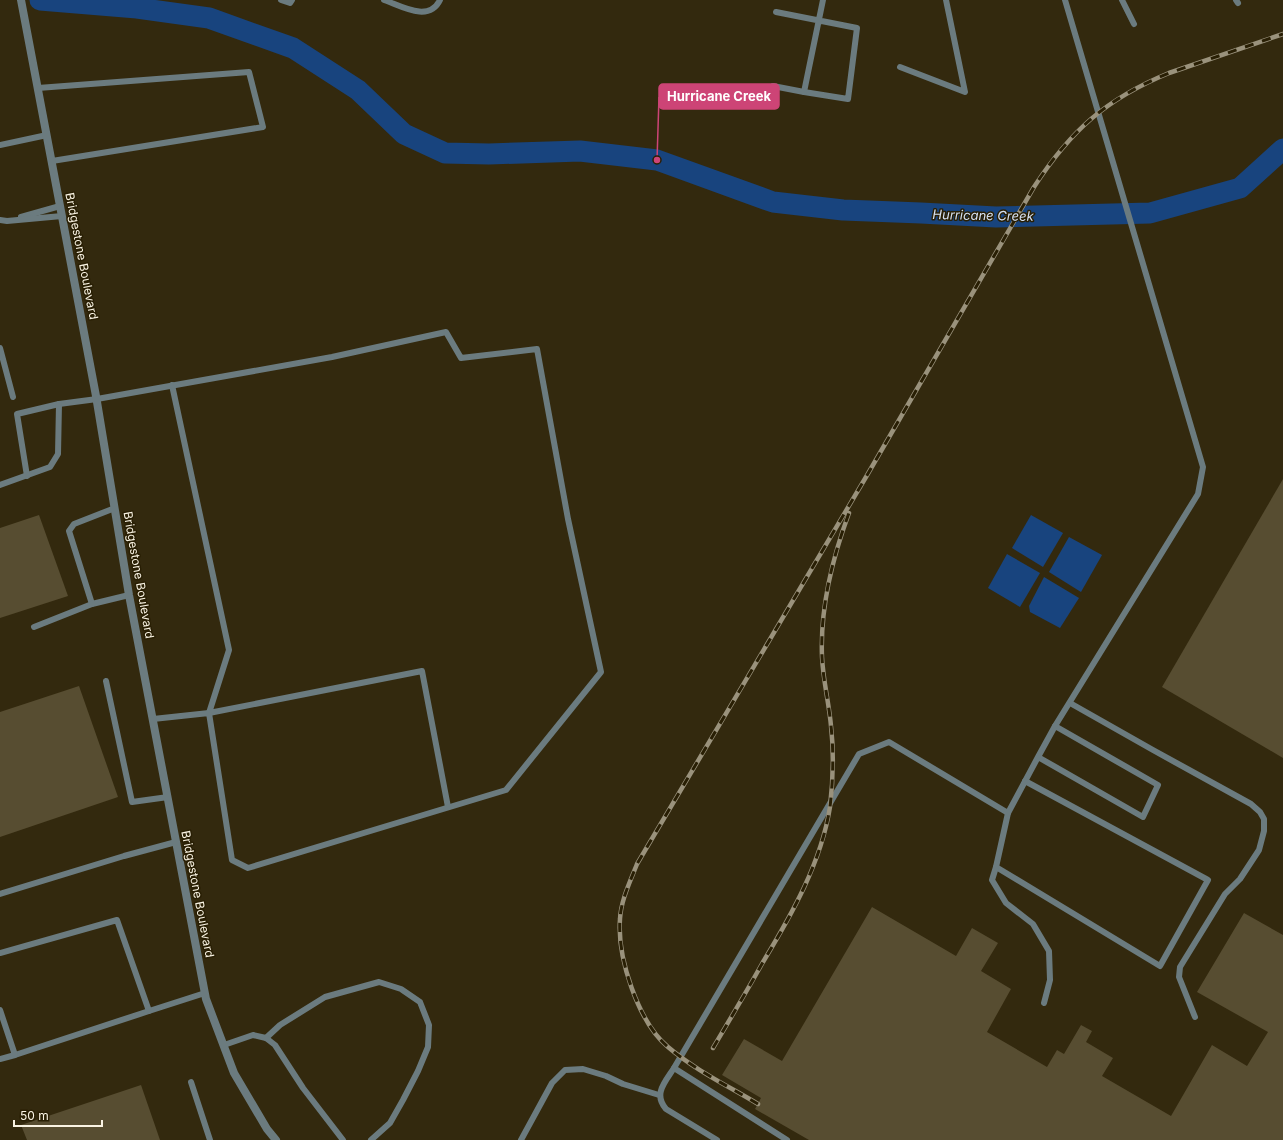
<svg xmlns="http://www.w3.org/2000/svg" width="1283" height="1140" font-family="Inter,sans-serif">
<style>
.water{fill:#18447e}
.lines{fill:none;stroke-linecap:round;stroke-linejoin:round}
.river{stroke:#18447e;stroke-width:21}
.building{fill:#574d31}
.lane{stroke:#6b7b7f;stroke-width:6}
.street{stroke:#6b7b7f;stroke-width:8}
.rail-casing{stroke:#9a927c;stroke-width:4.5}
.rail{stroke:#291f04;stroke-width:3;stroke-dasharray:9;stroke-linecap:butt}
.labels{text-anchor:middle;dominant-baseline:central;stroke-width:3;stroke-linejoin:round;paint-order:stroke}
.street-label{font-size:12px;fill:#f9f3e3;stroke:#291f04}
.water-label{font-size:13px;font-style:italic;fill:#d6e2f4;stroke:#291f04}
.leader{fill:none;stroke:#cd4476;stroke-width:1.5}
.callout-dot{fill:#cd4476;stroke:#291f04;stroke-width:1.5}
.callout{fill:#cd4476;stroke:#cd4476;stroke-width:1.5}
.callout-label{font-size:13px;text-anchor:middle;font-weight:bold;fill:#fff}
</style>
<rect width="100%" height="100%" fill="#33290e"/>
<g class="water">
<path d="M1031 515 1063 533 1043 567 1012 548Z"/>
<path d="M1069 537 1102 555 1081 592 1049 572Z"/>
<path d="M1007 554 1040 573 1020 607 988 588Z"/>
<path d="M1044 577 1079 598 1060 628 1030 612 1029 606Z"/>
</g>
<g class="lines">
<path class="river" d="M40 0 137 8 209 18 293 48 358 90 404 134 445 153 489 154 580 151 657 160 773 202 843 210 921 213 996 217 1150 213 1240 188 1283 149"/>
</g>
<g class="building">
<path d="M1283 479V758L1162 687Z"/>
<path d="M39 515 68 596 0 618V528Z"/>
<path d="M79 686 118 797 0 837V712Z"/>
<path d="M872 907 956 956 972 928 998 943 981 971 1011 989 987 1032 1047 1067 1057 1050 1064 1054 1081 1025 1092 1031 1086 1042 1113 1058 1102 1076 1171 1116 1212 1045 1247 1066 1268 1032 1197 992 1244 913 1283 935V1140H809L755 1109 761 1098 722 1075 744 1039 782 1061Z"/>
<path d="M141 1085 160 1140H27L21 1125Z"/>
</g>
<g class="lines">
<g class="lane">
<path d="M281 0 290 3 292 0"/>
<path d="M384 0C401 6 429 23 440 0"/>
<path d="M1122 0 1134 24"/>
<path d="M1236 0 1238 3"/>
<path d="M776 12 857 28 848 99 804 92 823 0"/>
<path d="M900 67 965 92 946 0"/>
<path d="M773 86 804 92"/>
<path d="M38 88 249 72 263 127 52 161"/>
<path d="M0 145 47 135"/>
<path d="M21 217 60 206"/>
<path d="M0 220 7 221 62 216"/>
<path d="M0 348 13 397"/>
<path d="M172 385 229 650 209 713 422 671 448 807"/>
<path d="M27 476 17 414 59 404 97 399 332 357 446 332 461 358 537 349 568 519 601 672 506 790 248 868 232 860 209 713 153 719"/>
<path d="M0 485 50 467 58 454 59 404"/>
<path d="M92 604 69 531 74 524 115 508"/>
<path d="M34 627 92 604 129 595"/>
<path d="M106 681 132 802 168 797"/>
<path d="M1070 703 1153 750 1251 804 1260 812 1264 819V831L1259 850 1240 879 1225 894 1180 967 1179 977 1195 1017"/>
<path d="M1055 726 1198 494 1203 467 1065 0"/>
<path d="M1008 813 996 867 1160 966 1208 880 1025 781"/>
<path d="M996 867 992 880 1006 903 1033 924 1049 951 1050 980 1044 1003"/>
<path d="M0 894 124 856 176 842"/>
<path d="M0 953 117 920 149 1011 15 1055"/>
<path d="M0 1010 15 1055 0 1059"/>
<path d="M149 1011 205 993"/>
<path d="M266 1038 280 1025 325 997 379 982 401 989 420 1002 429 1025 428 1047 418 1071 403 1100 390 1123 371 1140"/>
<path d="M224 1045 253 1035 266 1038 275 1045 303 1088 343 1140"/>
<path d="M674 1068C665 1082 653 1094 666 1109L717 1140"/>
<path d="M191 1082 210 1140"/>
<path d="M521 1140 552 1083 565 1070 583 1069 606 1076 623 1084 659 1095"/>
<path d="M787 1140 674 1068 859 754 889 742 1008 813 1038 757 1055 726 1158 785 1143 817 1038 757"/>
</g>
<path class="street" d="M21 0 96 396 129 595 206 999 234 1073 267 1129 276 1140"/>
<defs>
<g id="rail">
<path d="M713 1048C730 1019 747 991 763 962 792 914 821 863 830 807 833 781 834 753 831 726 829 703 823 680 822 657 820 608 832 559 849 513"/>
<path d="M758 1104C728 1086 695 1070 668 1047 638 1022 617 957 620 919 621 900 630 882 637 864L866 477 1034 187C1071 130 1106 99 1169 73L1283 34"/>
</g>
</defs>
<use href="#rail" class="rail-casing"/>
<use href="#rail" class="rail"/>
</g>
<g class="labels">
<g class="street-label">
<text transform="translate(82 256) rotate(79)">Bridgestone Boulevard</text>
<text transform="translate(139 575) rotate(80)">Bridgestone Boulevard</text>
<text transform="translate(198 894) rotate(79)">Bridgestone Boulevard</text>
</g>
<g class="water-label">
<text transform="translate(983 215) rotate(1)">Hurricane Creek</text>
</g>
</g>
<path class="leader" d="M657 160L659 97"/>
<circle class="callout-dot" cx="657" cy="160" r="4"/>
<rect class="callout" x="659" y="84" width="120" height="25" rx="4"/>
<g class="callout-label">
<text x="719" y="101">Hurricane Creek</text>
</g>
<path d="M14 1120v6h88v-6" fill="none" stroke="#f9f3e3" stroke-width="2"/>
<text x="20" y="1120" font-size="12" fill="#f9f3e3" stroke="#291f04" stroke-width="3" paint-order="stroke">50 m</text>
</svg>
